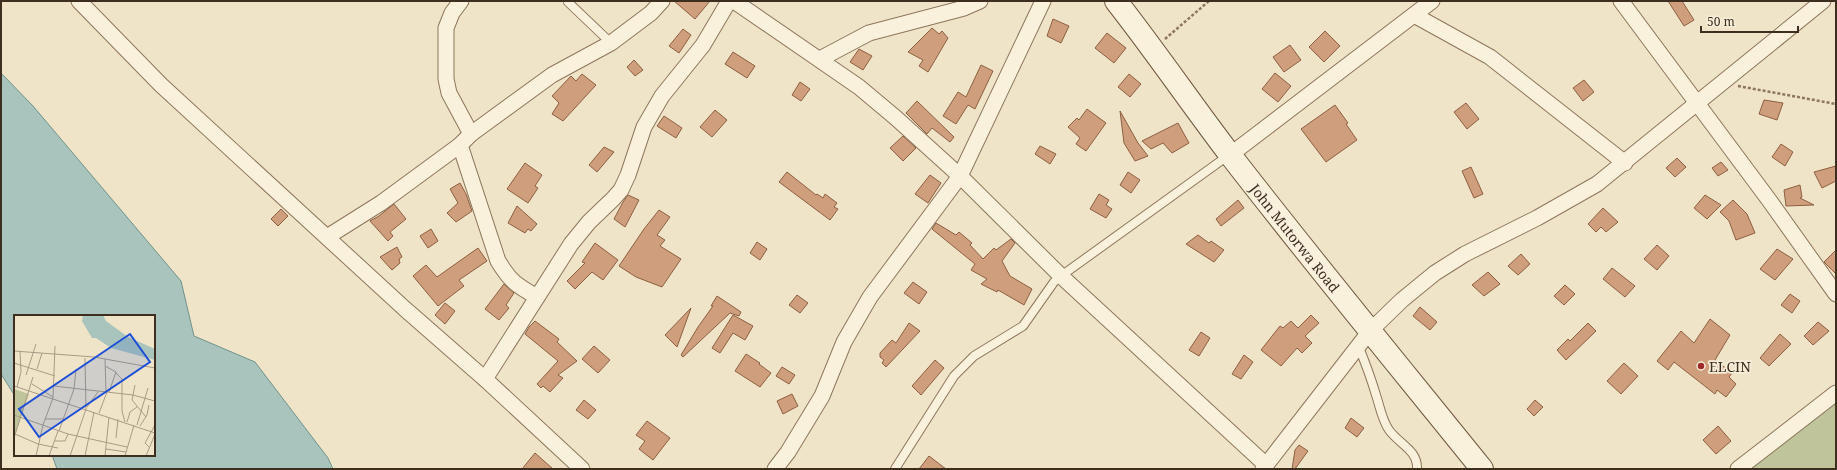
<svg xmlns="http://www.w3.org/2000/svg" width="1837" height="470" font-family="'Noto Serif',serif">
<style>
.cemetery{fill:#bfc49a}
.water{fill:#a9c4bc;stroke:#6f938a}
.building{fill:#cf9f7d;stroke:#8d5f41}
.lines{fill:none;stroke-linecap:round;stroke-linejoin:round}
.lane-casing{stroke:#8d765c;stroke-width:10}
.street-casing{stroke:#8d765c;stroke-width:17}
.secondary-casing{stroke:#6f573f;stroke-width:24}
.path{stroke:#8d765c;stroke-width:2.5;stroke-dasharray:3 2;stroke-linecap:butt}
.lane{stroke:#faf1dc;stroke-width:8}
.street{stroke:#faf1dc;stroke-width:15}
.secondary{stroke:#faf1dc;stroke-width:22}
.poi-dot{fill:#9e2a2b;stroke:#f7eed8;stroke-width:1.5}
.labels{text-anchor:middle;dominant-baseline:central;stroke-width:3.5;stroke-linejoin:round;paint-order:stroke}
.street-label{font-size:14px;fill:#3d2e20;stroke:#f7eed8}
.poi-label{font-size:14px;fill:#3d2e20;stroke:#f7eed8;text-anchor:start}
.inset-road{fill:none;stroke:#a89b85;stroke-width:1}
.view{fill:#1d4ed8;fill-opacity:0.15;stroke:#1d4ed8;stroke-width:2}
.inset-edge{fill:none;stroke:#3d2e20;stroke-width:2}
</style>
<rect width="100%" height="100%" fill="#f0e4c8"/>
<path class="cemetery" d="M1836 393V469H1738Z"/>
<path class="water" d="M1 73 33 106 181 281 194 336 255 362 328 458 333 469H57L52 455H154V316H15V396L1 374Z"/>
<g class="building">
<path d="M674 1H710L695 19Z"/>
<path d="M1668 1H1682L1694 20 1684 26Z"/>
<path d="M1053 19 1069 26 1061 43 1047 36Z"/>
<path d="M932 28 939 34 942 31 948 38 928 72 919 66 923 60 908 52Z"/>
<path d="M683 29 691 35 679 53 669 46Z"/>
<path d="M1325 31 1340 46 1324 62 1309 47Z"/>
<path d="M1107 33 1126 48 1114 63 1095 48Z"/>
<path d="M1290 45 1301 60 1284 72 1273 57Z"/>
<path d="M859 49 872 56 863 70 850 62Z"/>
<path d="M733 52 755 66 747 78 725 64Z"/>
<path d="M634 60 643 70 635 76 627 67Z"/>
<path d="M981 65 993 71 975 109 968 105 956 124 943 116 958 92 966 97Z"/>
<path d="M1275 73 1291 86 1278 102 1262 89Z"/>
<path d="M582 74 596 85 563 121 552 114 559 103 552 96 571 76 576 81Z"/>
<path d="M1129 74 1141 84 1130 97 1118 87Z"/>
<path d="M1584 80 1594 92 1583 101 1573 88Z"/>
<path d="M800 82 810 89 801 101 792 95Z"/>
<path d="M1764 100 1783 103 1777 120 1759 114Z"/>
<path d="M917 101 954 137 950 142 932 128 927 134 906 113Z"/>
<path d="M1466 103 1479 119 1467 129 1454 112Z"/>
<path d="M1335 105 1348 123 1346 124 1357 140 1326 162 1301 129Z"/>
<path d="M1087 109 1106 123 1086 151 1076 144 1080 138 1068 127 1077 118 1079 120Z"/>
<path d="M715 110 727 120 712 137 700 127Z"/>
<path d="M1120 111 1138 143 1148 156 1135 161 1124 143Z"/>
<path d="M664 116 682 128 676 138 657 126Z"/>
<path d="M1178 123 1189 143 1172 153 1163 143 1151 149 1142 141Z"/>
<path d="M903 136 916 148 903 161 890 148Z"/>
<path d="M1781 144 1793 152 1785 166 1772 157Z"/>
<path d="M1040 146 1056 154 1050 164 1035 154Z"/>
<path d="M604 147 614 152 597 172 589 165Z"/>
<path d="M1677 158 1686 167 1675 177 1666 168Z"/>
<path d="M1721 162 1728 170 1718 176 1712 168Z"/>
<path d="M525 163 542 175 535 186 538 188 528 203 507 189Z"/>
<path d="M1836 166V181L1822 188 1814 172Z"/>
<path d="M1471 167 1483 194 1474 198 1462 171Z"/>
<path d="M787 172 816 195 817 194 823 198 825 194 837 203 834 207 838 209 830 220 779 182Z"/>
<path d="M1128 172 1140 180 1131 193 1120 185Z"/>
<path d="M930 175 941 183 928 203 915 194Z"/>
<path d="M460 183 466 194 472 211 456 222 447 213 458 203 450 189Z"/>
<path d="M1800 185 1802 197 1800 198 1814 205 1786 206 1784 190Z"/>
<path d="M1099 194 1109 200 1106 205 1112 209 1106 218 1090 209Z"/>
<path d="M628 195 639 200 625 227 614 219 623 202Z"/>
<path d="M1705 195 1721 205 1707 219 1694 208Z"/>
<path d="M1238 200 1244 208 1221 226 1216 219Z"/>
<path d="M1733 200 1747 214 1755 233 1736 240 1729 221 1720 212Z"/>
<path d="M394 204 406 219 390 232 393 236 388 241 370 221 379 216Z"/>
<path d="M517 206 537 224 531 231 528 229 525 233 508 223Z"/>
<path d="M1603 208 1618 222 1606 232 1601 227 1596 232 1588 224Z"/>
<path d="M281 209 288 216 278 226 271 219Z"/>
<path d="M659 210 670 217 657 235 665 240 660 246 681 259 662 287 636 277 619 266 644 229Z"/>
<path d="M936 223 956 235 959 232 972 243 970 245 983 259 994 248 996 250 1011 239 1015 243 1002 261 1010 276 1032 289 1024 305 998 290 997 292 981 284 987 279 971 270 975 264 932 229Z"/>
<path d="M431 229 438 241 428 248 420 236Z"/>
<path d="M1198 235 1209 243 1211 241 1224 250 1214 262 1186 244Z"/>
<path d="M757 242 767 249 760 260 750 253Z"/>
<path d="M595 243 618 260 603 280 592 272 575 289 567 281 585 263 582 262Z"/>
<path d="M1657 245 1669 256 1657 270 1644 259Z"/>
<path d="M397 247 402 257 399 259 400 263 392 270 380 257Z"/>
<path d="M478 248 487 261 459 280 464 286 438 306 413 276 426 265 437 277Z"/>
<path d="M1777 249 1793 259 1775 280 1760 269Z"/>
<path d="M1836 250V274L1824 262Z"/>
<path d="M1521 254 1530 264 1518 275 1508 266Z"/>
<path d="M1612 268 1635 286 1625 297 1603 279Z"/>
<path d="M1488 272 1500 284 1484 296 1472 285Z"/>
<path d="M913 282 927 292 919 304 904 293Z"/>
<path d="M504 284 514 293 506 305 509 308 499 320 485 309Z"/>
<path d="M1565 285 1575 294 1564 305 1554 296Z"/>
<path d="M1790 294 1800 301 1792 313 1781 305Z"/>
<path d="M797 295 808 303 800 313 789 305Z"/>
<path d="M717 296 741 312 739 316 730 313 683 357 681 355 698 327 713 306H711Z"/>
<path d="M445 303 455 311 445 324 435 315Z"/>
<path d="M1420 307 1437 322 1430 330 1413 316Z"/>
<path d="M691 308 677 347 665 335Z"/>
<path d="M733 315 753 326 745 340 733 333 720 353 712 348Z"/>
<path d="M1311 315 1319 323 1305 336 1312 343 1302 353 1297 348 1281 366 1261 350 1280 326 1283 328 1291 321 1298 328Z"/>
<path d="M1710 319 1730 335 1715 360 1732 373 1729 377 1736 384 1726 397 1717 390 1715 394 1674 362 1668 370 1657 361 1681 331 1694 343Z"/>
<path d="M535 321 559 339 557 342 577 361 558 375 563 378 550 392 543 386 541 388 537 384 558 361 525 334 529 327Z"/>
<path d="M1818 322 1829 331 1813 345 1804 336Z"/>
<path d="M909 323 920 331 886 367 882 363 884 360 880 357V353L892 340 896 343Z"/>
<path d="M1588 323 1596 331 1566 360 1557 350 1568 339 1570 341Z"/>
<path d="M1201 332 1210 338 1199 356 1189 350Z"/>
<path d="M1780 334 1791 344 1769 366 1760 358Z"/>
<path d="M594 346 610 360 598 373 582 359Z"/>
<path d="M746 354 760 363 759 364 771 373 760 387 735 371Z"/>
<path d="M1244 355 1253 362 1241 379 1232 374Z"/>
<path d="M935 360 944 368 921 395 912 386Z"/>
<path d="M1624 363 1638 376 1621 394 1607 381Z"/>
<path d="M782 367 795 375 789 384 776 376Z"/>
<path d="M792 394 798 406 783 414 777 401Z"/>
<path d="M584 400 596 410 588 419 576 410Z"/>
<path d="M1535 400 1543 407 1534 416 1527 409Z"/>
<path d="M1351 418 1364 428 1357 437 1345 428Z"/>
<path d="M647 421 670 438 653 460 639 449 645 441 636 435Z"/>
<path d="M1718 426 1731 441 1716 454 1703 440Z"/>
<path d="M1299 445 1308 451 1295 469H1292L1295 450Z"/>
<path d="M535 453 553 469H522Z"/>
<path d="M929 456 946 469H919Z"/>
</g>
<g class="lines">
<defs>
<g id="lane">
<path d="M568 2 611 43"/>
<path d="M1358 345C1365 362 1371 378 1376 395 1380 407 1382 420 1389 430 1399 444 1418 450 1417 469"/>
<path d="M895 469 954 376 974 356 1023 326 1054 282 1061 276 1229 155"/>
</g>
<g id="street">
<path d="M79 1 161 85 405 309 485 379 582 469"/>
<path d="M461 1 452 13 446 28V79L449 93 471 134"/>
<path d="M734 1 859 87 896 118 960 176 1061 276 1266 465"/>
<path d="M1621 1 1769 200 1836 294"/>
<path d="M1414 15 1490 57 1625 163"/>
<path d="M820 59 869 33 964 8 980 1"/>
<path d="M1230 155 1432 1"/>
<path d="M327 237 381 203 460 145"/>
<path d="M537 297C516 285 511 282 498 261L460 145 471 134 552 75 611 43 651 13 662 1"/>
<path d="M485 379 571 244 589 222 613 199 621 190 628 175 644 127 662 96 703 45 729 1"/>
<path d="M775 469 788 452 822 396 844 342 870 297 960 176 1043 1"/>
<path d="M1263 469 1370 331 1402 300 1435 273 1465 254 1537 218 1597 184 1823 1"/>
<path d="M1738 469 1836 393"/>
</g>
<g id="secondary">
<path id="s1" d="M1116 1C1156 52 1192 105 1231 156 1313 262 1398 365 1482 469"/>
</g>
</defs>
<use href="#lane" class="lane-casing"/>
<use href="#street" class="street-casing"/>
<use href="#secondary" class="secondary-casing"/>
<g class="path">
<path d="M1165 39 1209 1"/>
<path d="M1738 86 1836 104"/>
</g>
<use href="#lane" class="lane"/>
<use href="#street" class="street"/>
<use href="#secondary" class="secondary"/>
</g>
<circle class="poi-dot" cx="1701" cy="366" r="4"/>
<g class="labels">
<g class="street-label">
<text stroke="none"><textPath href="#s1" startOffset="297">John Mutorwa Road</textPath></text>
</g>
<g class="poi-label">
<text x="1709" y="366">ELCIN</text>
</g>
</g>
<g transform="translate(14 315)">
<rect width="141" height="141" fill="#f0e4c8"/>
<path d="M0 74 15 79 0 123Z" fill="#bfc49a"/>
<path d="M69 0H89L92 6 114 22 141 34V45L97 33 82 23H78L68 6Z" fill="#a9c4bc"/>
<path class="inset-road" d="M0 36 80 42 141 53M91 44 92 77M0 48 41 61M91 51 102 57 95 77M23 54 28 38M102 58 108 64V96L111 107M12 60 22 29M18 69 39 82M121 70 118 85 132 102M0 71 141 118M40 71 119 80 141 86M3 72 7 57 6 37M73 92 84 77M85 98 93 77M0 100 54 119 113 132M31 104H50M113 107 116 97 123 92M123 110 134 73M126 111 133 100 135 90M45 116 60 74 62 54M1 119 24 129 44 133M0 123 19 62M102 123 104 104M41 126H51L54 119M135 132 131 128 141 110M92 134 112 137M22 141 29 110 39 83 41 31M35 141 44 116M56 141 72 94 71 43M71 141 80 97M91 141 95 102M111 141 120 110M132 141 141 119"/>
<path class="view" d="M116 19 136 47 25 122 5 94Z"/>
<rect width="141" height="141" class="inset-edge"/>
</g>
<rect width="1837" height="470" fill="none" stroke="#3d2e20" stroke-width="4"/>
<path d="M1701 26v6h97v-6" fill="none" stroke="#3d2e20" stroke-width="2"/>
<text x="1707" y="26" font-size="12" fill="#3d2e20" stroke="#f7eed8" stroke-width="3" paint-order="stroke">50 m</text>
</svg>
